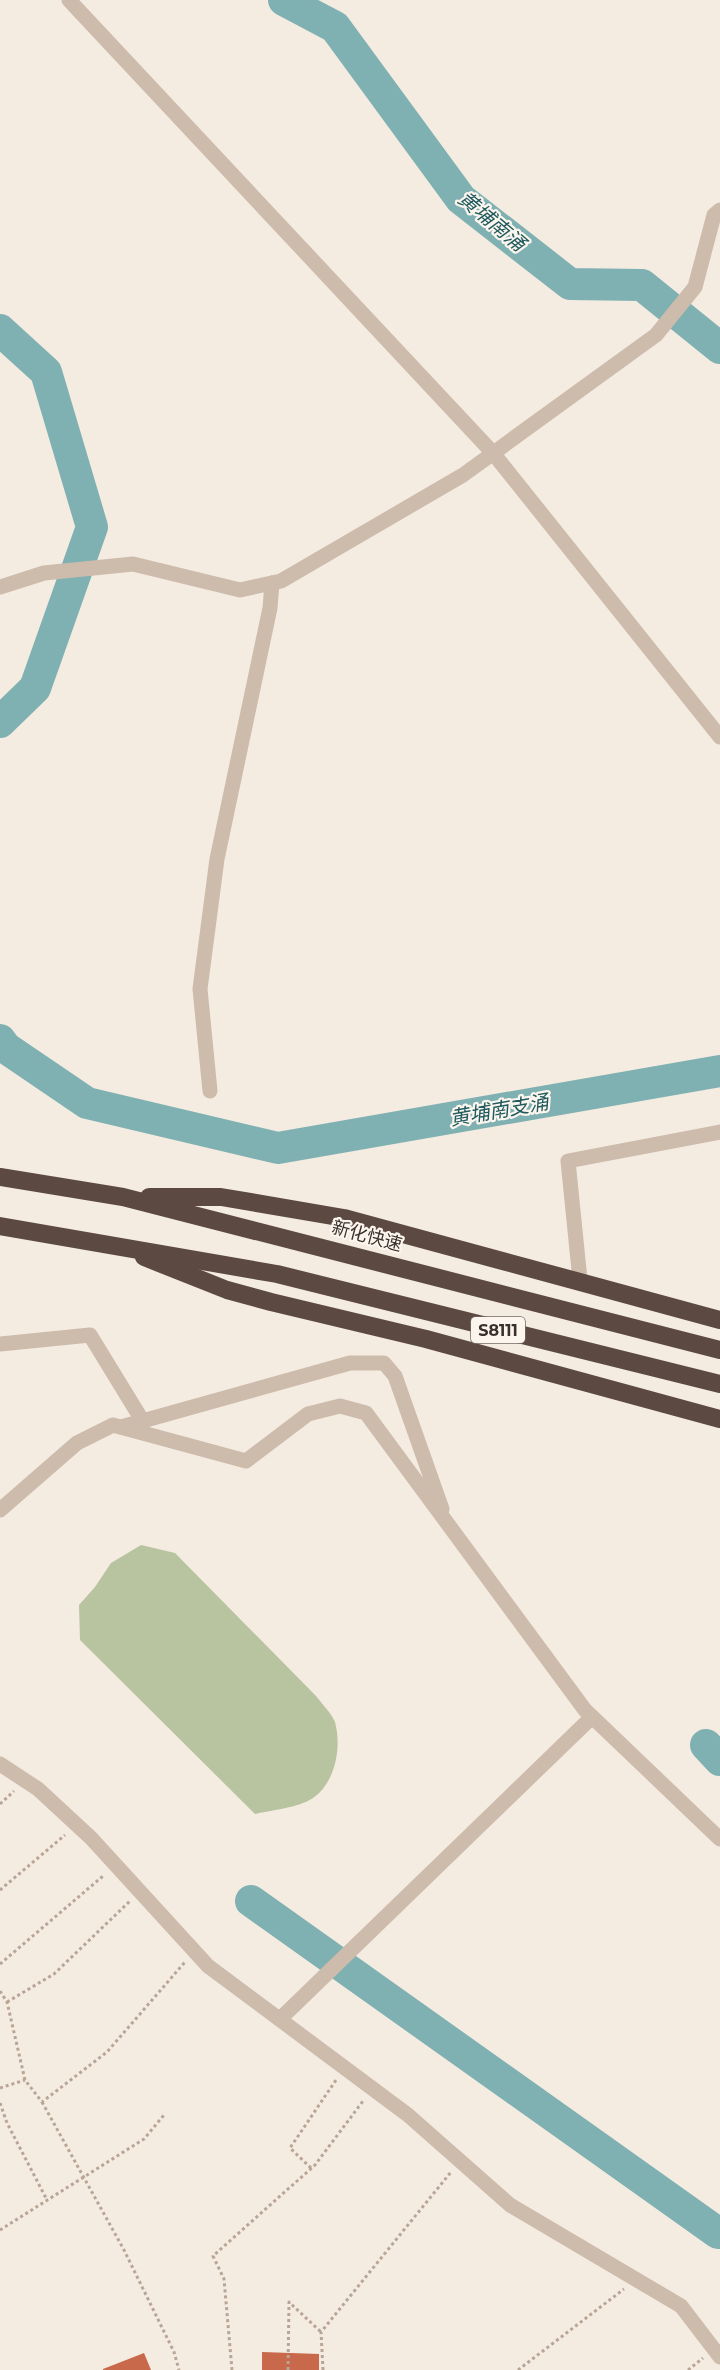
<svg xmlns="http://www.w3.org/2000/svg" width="720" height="2370" font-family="Montserrat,'Noto Sans SC',sans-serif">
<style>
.green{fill:#b8c4a0}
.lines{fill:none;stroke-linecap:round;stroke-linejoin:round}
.river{stroke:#7fb0b2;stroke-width:32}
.building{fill:#c8694b}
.path{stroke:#b9a596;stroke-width:3;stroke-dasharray:3 3;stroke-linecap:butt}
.minor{stroke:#cdbbac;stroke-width:15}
.highway{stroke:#5c4a42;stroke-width:18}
.labels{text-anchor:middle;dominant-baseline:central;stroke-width:4.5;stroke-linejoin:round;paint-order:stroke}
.shield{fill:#fbf5ee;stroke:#756b66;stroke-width:1.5}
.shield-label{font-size:16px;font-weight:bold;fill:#3b302b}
.street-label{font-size:18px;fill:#3b302b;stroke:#fbf5ee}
.water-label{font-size:20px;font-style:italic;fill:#1f5a5e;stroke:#fbf5ee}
</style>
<rect width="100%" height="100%" fill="#f4ebe1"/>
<path class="green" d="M141 1545 175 1553 316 1696C322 1704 332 1714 335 1722 342 1748 335 1783 313 1798 298 1808 272 1810 255 1814L80 1640 79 1605 95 1587 111 1563Z"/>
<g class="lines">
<g class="river">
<path d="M284 0 335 27 461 199 570 284 642 285 720 348"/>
<path d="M0 330 46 372 92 527 35 688 0 722"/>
<path d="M0 1040 6 1048 87 1103 278 1148 720 1071"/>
<path d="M706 1745 720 1760"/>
<path d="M251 1901 718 2233"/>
</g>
</g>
<g class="building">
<path d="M262 2352 319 2354V2370H262Z"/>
<path d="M144 2353 151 2370H103V2369Z"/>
</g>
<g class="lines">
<g class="path">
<path d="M0 1804 14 1791"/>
<path d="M0 1890 65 1835"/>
<path d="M0 1964 103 1876"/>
<path d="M0 1991 7 2002 25 2080 42 2102 107 2052 185 1962"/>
<path d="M7 2002 54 1974 130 1901"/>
<path d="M0 2088 25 2080"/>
<path d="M42 2102 124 2250 174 2352 179 2370"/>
<path d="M0 2103 7 2123 47 2200"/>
<path d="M311 2168 290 2148 336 2080"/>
<path d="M0 2230 144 2139 164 2115"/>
<path d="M232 2370 224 2279 213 2256 315 2165 363 2101"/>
<path d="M288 2370 289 2302 321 2332"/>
<path d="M323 2370 321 2332 451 2172"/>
<path d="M518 2370 624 2289"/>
<path d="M688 2370 703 2358"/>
</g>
<g class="minor">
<path d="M69 0 493 453 720 737"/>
<path d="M0 587 44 573 133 564 240 590 281 581 463 475 656 335 695 287 714 215 720 210"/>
<path d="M210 1091 200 989 217 859 270 608 272 583"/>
<path d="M580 1280 568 1161 720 1132"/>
<path d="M0 1344 90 1335 142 1420"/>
<path d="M121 1427 350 1363H384L395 1376 442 1509"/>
<path d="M0 1510 77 1443 113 1425 246 1461 308 1414 340 1406 366 1413 585 1710 720 1839"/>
<path d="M0 1764 38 1789 91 1838 208 1966 408 2115 510 2205 681 2306 720 2357"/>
<path d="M280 2019 592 1717"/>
</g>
<g class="highway">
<path d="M0 1177 123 1197 720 1350"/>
<path d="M149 1197H221L344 1218 720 1320"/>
<path d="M0 1226 277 1274 720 1384"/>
<path d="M144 1257 227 1290 271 1302 426 1339 720 1419"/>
</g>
</g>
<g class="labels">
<rect class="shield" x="471" y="1317" width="54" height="26" rx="4.5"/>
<g class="shield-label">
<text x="498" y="1330">S8111</text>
</g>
<g class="street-label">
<text transform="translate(367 1236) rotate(15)">新化快速</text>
</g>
<g class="water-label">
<text transform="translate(492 221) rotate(40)">黄埔南涌</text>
<text transform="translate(499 1110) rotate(-10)">黄埔南支涌</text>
</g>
</g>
</svg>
